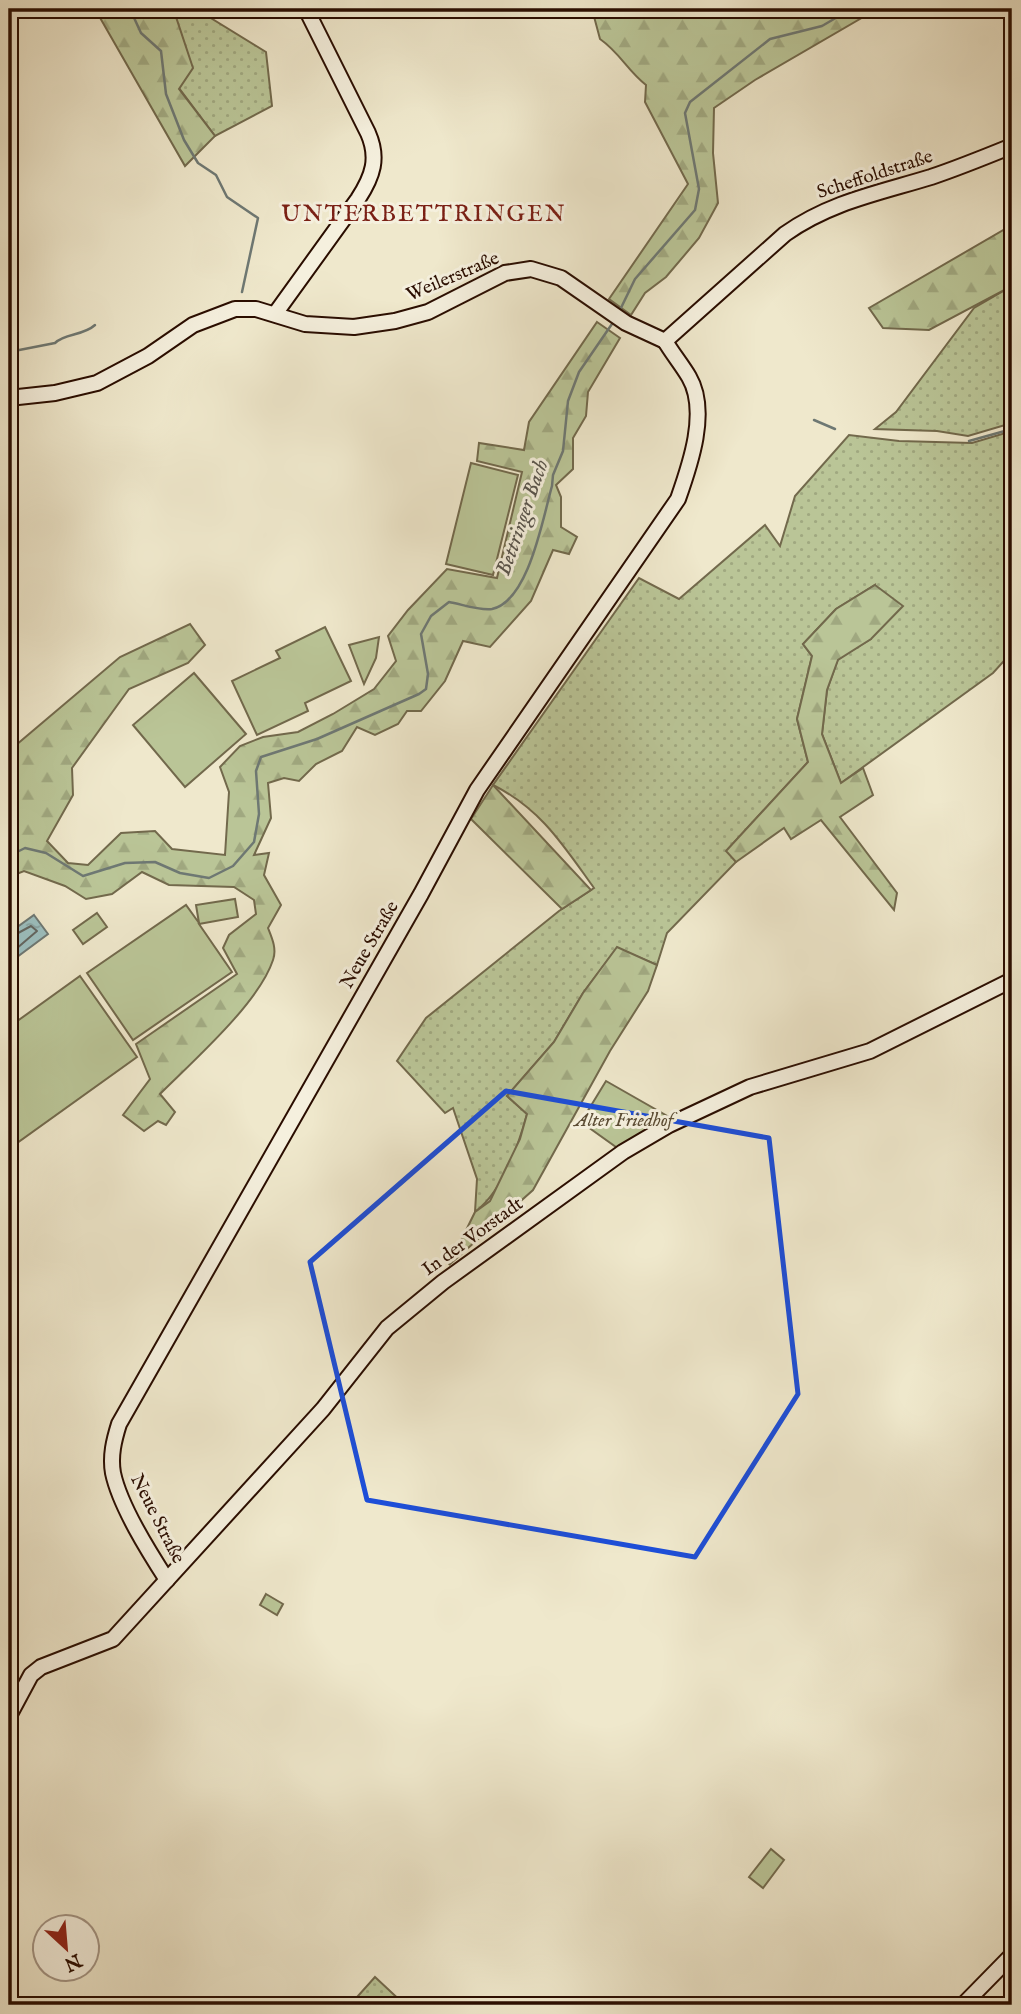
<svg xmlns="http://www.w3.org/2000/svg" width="1021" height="2014" font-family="'IM FELL English',serif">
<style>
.grass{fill:url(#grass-dots);stroke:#72694c;stroke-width:2}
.forest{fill:url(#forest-firs);stroke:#72694c;stroke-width:2}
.park{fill:#bac597;stroke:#72694c;stroke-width:2}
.water{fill:url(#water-ripples);stroke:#6e7873;stroke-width:2}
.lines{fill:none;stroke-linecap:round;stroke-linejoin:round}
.shore{stroke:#636660;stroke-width:2}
.stream{stroke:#6e7873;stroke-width:2.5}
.secondary-casing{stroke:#2a0d00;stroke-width:18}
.secondary{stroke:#f5f0de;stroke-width:14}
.marked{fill:none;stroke:#1d4ed8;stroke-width:5;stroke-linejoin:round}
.labels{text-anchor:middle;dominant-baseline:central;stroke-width:6;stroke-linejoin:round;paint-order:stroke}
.street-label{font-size:19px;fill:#2a0d00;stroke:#f5f0de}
.park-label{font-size:19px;font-style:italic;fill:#5c4d35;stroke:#f5f0de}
.water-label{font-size:21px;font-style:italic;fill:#58544c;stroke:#f5f0de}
.quarter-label{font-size:23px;letter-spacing:2px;fill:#7a1f14;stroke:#f5f0de}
</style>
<defs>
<pattern id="grass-dots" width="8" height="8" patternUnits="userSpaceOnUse" patternTransform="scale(1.75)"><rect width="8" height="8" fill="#bac597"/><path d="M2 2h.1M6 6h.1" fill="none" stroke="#a0a880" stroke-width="1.8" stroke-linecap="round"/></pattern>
<pattern id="forest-firs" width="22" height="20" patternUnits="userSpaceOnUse" patternTransform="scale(1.75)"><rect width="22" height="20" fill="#bac597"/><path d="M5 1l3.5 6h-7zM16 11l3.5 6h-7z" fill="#a0a880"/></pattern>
<pattern id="water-ripples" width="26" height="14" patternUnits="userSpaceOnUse" patternTransform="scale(1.75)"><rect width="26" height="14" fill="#9cbfbf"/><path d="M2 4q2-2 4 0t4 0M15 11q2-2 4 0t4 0" fill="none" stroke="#87a3a2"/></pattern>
</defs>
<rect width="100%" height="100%" fill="#efe8cc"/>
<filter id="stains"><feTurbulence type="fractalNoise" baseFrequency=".00286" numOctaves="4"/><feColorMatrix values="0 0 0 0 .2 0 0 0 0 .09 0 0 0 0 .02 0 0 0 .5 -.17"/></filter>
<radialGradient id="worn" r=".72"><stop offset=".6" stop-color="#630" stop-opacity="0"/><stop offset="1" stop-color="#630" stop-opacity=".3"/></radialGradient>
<g class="grass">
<path d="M163 9H196L266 52 272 106 215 136 179 88 176 17Z"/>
<path d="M1012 286V423L968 436 937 431 875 429 896 412 974 308Z"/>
<path d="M1012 431V652L993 673 841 783 822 734 827 690 838 659 871 639 875 585 836 609 803 644 812 656 797 719 808 762 727 850 736 862 667 933 657 965 617 948 583 993 554 1042 507 1096 527 1114C518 1147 503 1191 475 1212L477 1179 453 1108 445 1113 397 1061 426 1018 559 911 594 888C563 845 541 809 493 785L639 578 679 599 765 525 780 546 795 496 849 435 899 441 972 443Z"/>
<path d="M375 1977 405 2005H368L358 1996Z"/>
</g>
<g class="forest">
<path d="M95 9H163L176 17 193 68 179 89 215 136 185 166Z"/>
<path d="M592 9H877L755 80 714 108 713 153 718 203 699 238 666 277 645 293 631 315 609 299 688 184 645 102 646 85C627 70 620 53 600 39Z"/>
<path d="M1012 225V286L929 330 883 328 869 308Z"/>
<path d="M597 322 620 338 588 392 586 416 573 438V469L556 485 561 497V527L577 537 569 554 553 550 531 601 490 647 463 641 445 681 421 711H407L398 724 375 735 357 727 342 751 316 764 299 781 284 778 268 783 271 818 254 855 269 853 264 875 281 905 268 928C272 938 277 949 273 960 259 1003 193 1061 160 1094L175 1112 166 1125 158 1121 144 1131 123 1115 150 1079 136 1044 237 974 223 948 229 935 256 914 254 900 234 887 169 885 142 872 112 894 86 899 65 886 24 871 9 877V751L120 657 190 624 205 645 188 663 129 689 72 768 73 795 47 841 68 863 88 865 121 833 155 831 172 849 225 855 229 792 220 767 240 746 263 737 298 732 333 714 374 689 396 661 388 636 408 610 447 569 497 578 522 472 477 461 479 443 524 450 529 422Z"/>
<path d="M875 585 903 606 871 639 838 660 827 690 822 734 841 783 863 768 873 795 840 817 897 893 894 910 821 820 791 839 784 828 736 862 726 851 808 762 797 719 812 656 803 644 836 609Z"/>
<path d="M493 785 591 890 562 909 471 819Z"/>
<path d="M617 947 657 965 648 991 610 1051 533 1190 449 1265 475 1212 490 1201 520 1139 527 1114 507 1096 554 1042 583 993Z"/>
</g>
<g class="park">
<path d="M471 463 518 475 493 575 446 564Z"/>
<path d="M325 627 351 681 305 703 308 711 257 735 232 681 280 658 276 651Z"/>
<path d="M379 637 376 658 364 684 349 645Z"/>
<path d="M194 673 246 734 185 787 133 725Z"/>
<path d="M235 899 238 917 199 924 232 972 133 1040 87 973 186 905 199 923 196 905Z"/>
<path d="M97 913 107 927 83 944 73 930Z"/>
<path d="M80 976 137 1057 17 1143 9 1132V1027Z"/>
<path d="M606 1081 676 1121 623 1152 581 1122Z"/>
<path d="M266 1594 283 1604 277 1615 260 1605Z"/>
<path d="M771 1849 784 1860 763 1888 749 1877Z"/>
</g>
<path class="water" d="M34 915 48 934 9 963V933Z"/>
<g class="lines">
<path class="shore" d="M9 938 31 926 37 931 9 955"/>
<g class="stream">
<path d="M130 9 141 33 161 51 166 94 184 140 198 163 216 175 227 197 258 218 242 292"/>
<path d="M619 312 635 279 695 210 699 189 685 113 690 102 770 39 822 26 851 9"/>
<path d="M9 352 55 343C65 333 83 336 95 325"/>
<path d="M814 420 835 429"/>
<path d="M969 441 1012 429"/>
<path d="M9 856 25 848 46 853 83 876 125 863 155 862 180 873 209 878 233 866 254 842 259 814 256 771 261 757 317 739 419 694 426 689 428 674 421 634 431 616 449 602C461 604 480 611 492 609 529 601 543 517 552 486L553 475 563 451 568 401 579 372 614 321"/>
</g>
<defs>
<g id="secondary">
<path d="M275 314 358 199C373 176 379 158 368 133L306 9"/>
<path d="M665 341 785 234C830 202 879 193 931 177 958 168 985 157 1012 146"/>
<path d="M9 398 55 393 97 383 148 356 193 325 235 309H256L305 324 354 327 395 321 428 312 505 273 531 269 561 278 626 323 665 341"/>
<path d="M167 1580C149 1552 120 1506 113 1473 110 1456 114 1440 119 1424L421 894 477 790 678 499C690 465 709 411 689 377 682 365 672 353 665 341"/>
<path d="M9 1716 31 1675 41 1667 113 1639 323 1409 387 1328 443 1282 623 1152 669 1125 750 1087 870 1051 1012 980"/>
<path d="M963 2005 1012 1955"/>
</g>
</defs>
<use href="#secondary" class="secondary-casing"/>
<use href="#secondary" class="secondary"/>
</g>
<path class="marked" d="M506 1091 769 1138 798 1394 695 1557 367 1500 310 1262Z"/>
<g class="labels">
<g class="street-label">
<text transform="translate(875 175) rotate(-18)">Scheffoldstraße</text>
<text transform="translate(453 277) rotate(-23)">Weilerstraße</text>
<text transform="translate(370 945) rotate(-60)">Neue Straße</text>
<text transform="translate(473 1237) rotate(-36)">In der Vorstadt</text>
<text transform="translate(157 1519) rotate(63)">Neue Straße</text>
</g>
<g class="park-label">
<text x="624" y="1121">Alter Friedhof</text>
</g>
<g class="water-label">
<text transform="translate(523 518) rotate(-71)">Bettringer Bach</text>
</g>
<g class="quarter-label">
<text x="424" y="214">UNTERBETTRINGEN</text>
</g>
</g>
<rect width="1021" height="2014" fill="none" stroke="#efe8cc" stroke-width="35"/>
<rect x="10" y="10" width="1000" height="1993" fill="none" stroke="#2a0d00" stroke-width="3.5"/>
<rect x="18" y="18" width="986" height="1979" fill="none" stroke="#2a0d00" stroke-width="2"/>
<g transform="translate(66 1948) rotate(154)"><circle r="33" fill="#f5f0de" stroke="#a49585" stroke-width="2"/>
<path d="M0-5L12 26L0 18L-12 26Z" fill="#8f2418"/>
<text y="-10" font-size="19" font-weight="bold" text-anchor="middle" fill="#2a0d00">N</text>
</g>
<rect width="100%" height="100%" filter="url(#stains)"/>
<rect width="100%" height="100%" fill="url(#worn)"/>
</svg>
